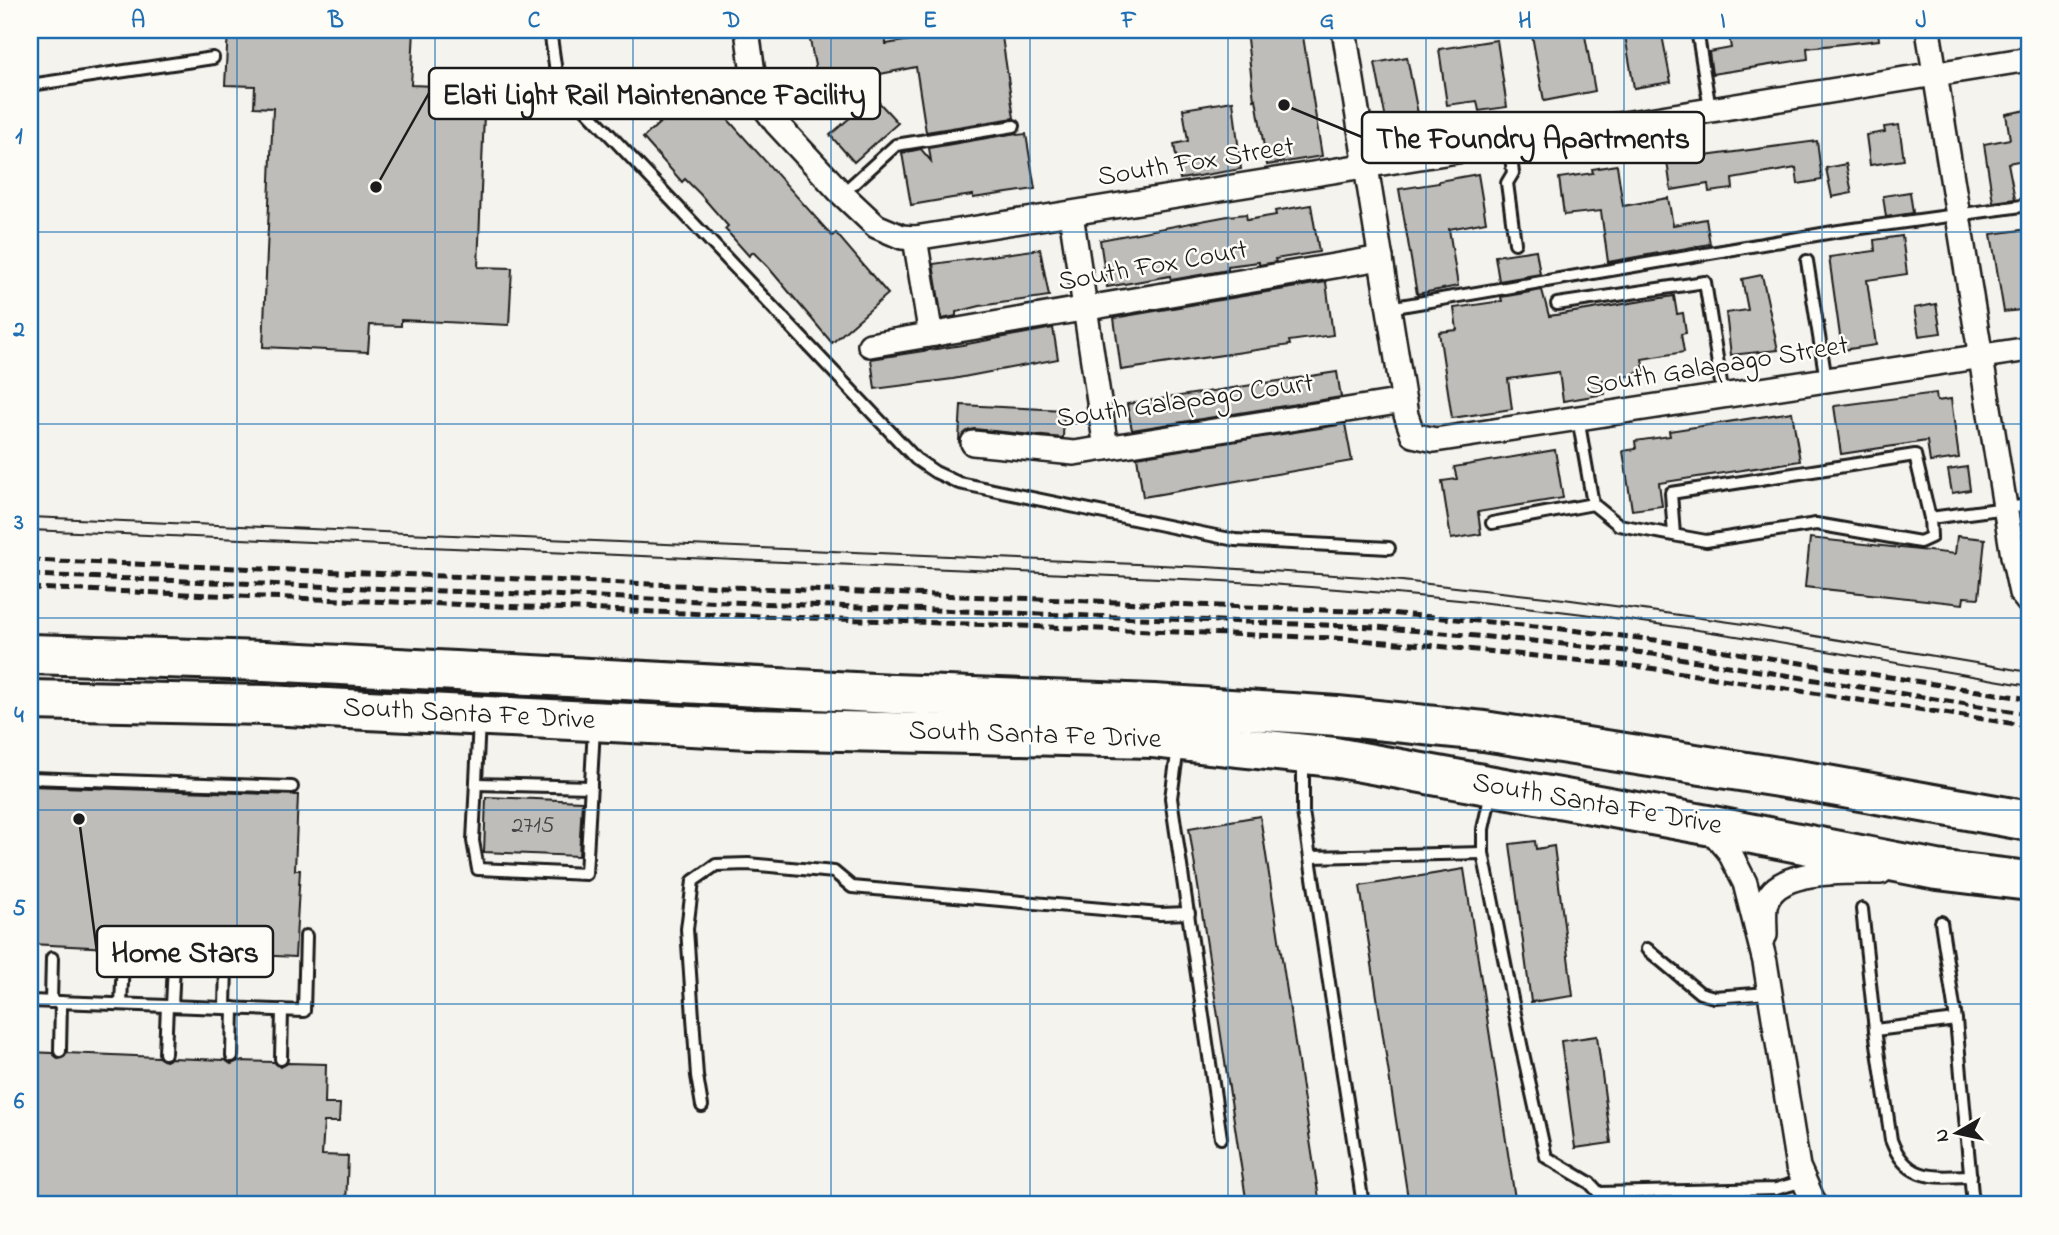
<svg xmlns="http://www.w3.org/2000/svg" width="2059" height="1235" font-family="'Indie Flower',sans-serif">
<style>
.building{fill:#bebdba;stroke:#1c1c1c;stroke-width:2}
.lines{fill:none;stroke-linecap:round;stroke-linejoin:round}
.lane-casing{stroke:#1c1c1c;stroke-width:16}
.street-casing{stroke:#1c1c1c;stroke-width:28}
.highway-casing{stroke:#1c1c1c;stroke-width:44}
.lane{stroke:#fdfcf7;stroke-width:10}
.street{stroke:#fdfcf7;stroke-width:23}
.highway{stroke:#fdfcf7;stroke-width:38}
.tram{stroke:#1c1c1c;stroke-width:2}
.rail{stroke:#1c1c1c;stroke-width:5;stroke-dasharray:10 5;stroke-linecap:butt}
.grid{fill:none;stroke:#1f6fb2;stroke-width:2;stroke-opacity:0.55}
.labels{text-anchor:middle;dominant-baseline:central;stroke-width:5;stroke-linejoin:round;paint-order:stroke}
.number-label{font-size:24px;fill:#444}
.street-label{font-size:28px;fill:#1c1c1c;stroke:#fdfcf7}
.leader{fill:none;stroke:#1c1c1c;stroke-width:2.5}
.callout-dot{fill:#1c1c1c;stroke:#fdfcf7;stroke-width:2.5}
.callout{fill:#fdfcf7;stroke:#1c1c1c;stroke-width:2.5}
.callout-label{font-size:30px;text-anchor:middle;font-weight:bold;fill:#1c1c1c}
.neatline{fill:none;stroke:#1f6fb2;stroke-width:2.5}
.grid-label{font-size:23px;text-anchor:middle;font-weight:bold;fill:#1f6fb2}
</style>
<rect width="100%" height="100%" fill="#f4f3ee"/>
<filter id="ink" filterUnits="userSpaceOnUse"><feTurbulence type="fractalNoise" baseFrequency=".0143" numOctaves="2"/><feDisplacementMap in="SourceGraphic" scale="14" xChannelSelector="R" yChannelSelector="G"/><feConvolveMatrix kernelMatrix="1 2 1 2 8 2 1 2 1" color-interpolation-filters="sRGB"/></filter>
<g filter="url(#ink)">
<g class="building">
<path d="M228 30H414L411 85 485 88 478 267 512 268 509 325 401 320V326L370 325 368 352 263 347 273 108 254 107 255 86 225 85Z"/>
<path d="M808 30H885L886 44 971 30H1001L1014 118 926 132 916 67 819 86Z"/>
<path d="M1246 30H1302L1322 156 1267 165 1256 99 1254 100Z"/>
<path d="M1531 30H1584L1595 91 1544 101Z"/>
<path d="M1624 30H1661L1671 82 1634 88Z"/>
<path d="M1728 30H1878L1879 40 1807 48 1808 59 1712 74 1709 52 1731 48Z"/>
<path d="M1497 40 1507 107 1479 111 1477 101 1447 105 1439 49Z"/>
<path d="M1407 57 1419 119 1387 125 1375 63Z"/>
<path d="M699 87 832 236 836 233 888 294 832 343 768 267 753 252 749 256 725 229 728 226 700 194 685 179 682 182 643 138Z"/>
<path d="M874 97 898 123 854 162 830 135Z"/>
<path d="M1233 101 1241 169 1180 179 1174 144 1188 141 1183 109Z"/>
<path d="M2027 110 2029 159 2008 163 2015 199 1993 202 1984 144 2010 139 2006 114Z"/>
<path d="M1899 125 1904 160 1870 165 1866 135 1885 132 1884 127Z"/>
<path d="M1016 133 1017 135 1026 134 1035 189 973 198V195L952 198 911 205 902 153 921 149 931 161 929 148Z"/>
<path d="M1817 141 1822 180 1798 184 1796 168 1732 179 1733 189 1709 192 1708 184 1671 190 1667 161Z"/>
<path d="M1846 164 1852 193 1832 197 1826 168Z"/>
<path d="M1617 165 1623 206 1668 198 1673 225 1706 219 1710 244 1608 262 1601 211 1564 215 1559 178 1593 173 1592 169Z"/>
<path d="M1478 174 1486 222 1449 229 1458 286 1417 294 1399 189 1439 183V181Z"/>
<path d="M1910 192 1913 213 1886 217 1883 196Z"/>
<path d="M1311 205 1319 252 1275 259 1276 262 1259 265V262L1228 266V270L1171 280 1170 276 1107 287 1100 240 1228 216 1246 214 1247 220 1276 215 1275 211Z"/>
<path d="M2029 229V309L2004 312 1991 234Z"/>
<path d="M1902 236 1907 274 1867 280 1876 345 1842 350 1829 257 1875 251 1874 240Z"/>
<path d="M1040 249 1049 296 980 306 956 312V316L942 319 933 264Z"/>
<path d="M1536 250 1540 274 1499 281 1495 256Z"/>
<path d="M1762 275 1778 350 1731 355 1726 313 1748 310 1742 279Z"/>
<path d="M1326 282 1333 335 1289 341 1290 345 1121 370 1114 318Z"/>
<path d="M1542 290 1549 316 1674 296 1677 314 1683 313 1686 333 1681 334 1684 352 1642 359 1644 371 1634 373V375L1603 380 1605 394 1563 401 1559 372 1508 379 1512 409 1452 418 1439 332 1457 330 1454 308 1502 301 1501 297Z"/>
<path d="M1936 304 1941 333 1919 336 1914 308Z"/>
<path d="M1053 328 1058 359 953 379 875 389 871 359 962 345Z"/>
<path d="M1337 372 1341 397 1132 430 1127 404Z"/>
<path d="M1936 393 1937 401 1951 399 1959 458 1930 462 1927 441 1841 454 1834 406Z"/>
<path d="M961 405 1064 410 1063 438 974 429 967 431 959 441Z"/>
<path d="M1792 412 1800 461 1659 483 1662 506 1632 510 1623 451 1636 449 1635 441 1670 436 1669 431Z"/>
<path d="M1345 424 1352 461 1143 497 1137 457Z"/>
<path d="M1555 450 1563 498 1478 512 1481 534 1451 539 1442 481 1457 479 1454 467Z"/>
<path d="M1967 467 1970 490 1952 493 1948 470Z"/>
<path d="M1957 536 1985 539 1979 598 1964 597 1963 604 1805 587 1810 538 1955 554Z"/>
<path d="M30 786 298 795 295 870H300L295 957 30 944Z"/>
<path d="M486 797 582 801 579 856 484 852Z"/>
<path d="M1260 816 1320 1205H1247L1189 828Z"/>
<path d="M1535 841 1536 849 1554 846 1573 996 1531 1002 1510 844Z"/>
<path d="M1464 869 1516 1205H1409L1360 886Z"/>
<path d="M1597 1036 1611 1143 1575 1148 1561 1041Z"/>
<path d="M30 1052 52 1053 59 1059 64 1057 67 1053 158 1057 165 1061 171 1058 225 1060 231 1064 238 1061 274 1062 280 1067 288 1063 326 1064 325 1104H340L339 1122H324L322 1155 348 1156 346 1205H30Z"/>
</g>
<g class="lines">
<defs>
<g id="lane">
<path d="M550 30 557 79 916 459 935 472 959 483 1235 540 1389 548"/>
<path d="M1697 30 1710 109"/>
<path d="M30 85 213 58"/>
<path d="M1509 142 1513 173 1507 183 1515 243"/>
<path d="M842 194 896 145 1014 126"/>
<path d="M1807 261 1826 380"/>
<path d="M1557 304 1705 282 1723 396"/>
<path d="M1389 308 1839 231 2029 205"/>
<path d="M1578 418 1593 504 1619 525 1706 541 1816 524 1920 542 1931 537 1930 518 1915 455 1671 493 1674 535"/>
<path d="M1930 518 2029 505"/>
<path d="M1492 523 1593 504"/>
<path d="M479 721 473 841 478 869 586 874 594 728"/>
<path d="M1178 747 1171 798 1221 1138"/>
<path d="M1303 760V812L1363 1205"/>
<path d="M30 778 292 787"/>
<path d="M476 784 591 787"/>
<path d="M1491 793 1483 829V853L1521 1044 1546 1157 1590 1183 1599 1193 1776 1189 1804 1181"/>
<path d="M1310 857 1483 853"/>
<path d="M1862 909 1875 1030 1891 1140C1907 1182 1933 1177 1971 1176"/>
<path d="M1941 922 1956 1020 1973 1205"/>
<path d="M1647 949 1700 993 1714 997 1769 993"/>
<path d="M30 1001 304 1011 306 936"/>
<path d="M51 1002 52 958"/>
<path d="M121 1004 123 960"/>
<path d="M172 1006 174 964"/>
<path d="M225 1008 226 964"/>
<path d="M1875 1030 1956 1020"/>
<path d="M60 1051 61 1002"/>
<path d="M165 1053 167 1006"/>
<path d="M232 1056 233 1008"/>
<path d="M281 1059 282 1010"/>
<path d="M702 1106 697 1076 687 929 693 881 716 865 748 864 834 872 852 887 1160 914 1189 913"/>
</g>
<g id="street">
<path d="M747 30 754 80 765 108 777 124 842 194 876 226 902 237 915 238 2029 59"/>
<path d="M1344 30 1406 415 1413 435 1435 440 2029 349"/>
<path d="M1928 30 2013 556 2021 593 2029 603"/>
<path d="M1071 214 1106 448"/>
<path d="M915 238 929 324 935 334 1381 258"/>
<path d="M870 345 935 334"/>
<path d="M973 443 1074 453 1404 401"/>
<path d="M1708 826 1729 851 1745 883 1765 962 1798 1167 1815 1205"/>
<path d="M1765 935C1765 926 1764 916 1765 907 1772 866 1850 873 1881 872"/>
</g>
<g id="highway">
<path d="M30 654 264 661 893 694 1154 704 1337 716 1484 731 1810 782 2029 821"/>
<path d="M30 700 267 705 751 729 1153 738 1334 757 1707 825 1937 870 2029 881"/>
</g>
</defs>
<use href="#lane" class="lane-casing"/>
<use href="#street" class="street-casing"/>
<use href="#highway" class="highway-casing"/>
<use href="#lane" class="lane"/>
<use href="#street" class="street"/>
<use href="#highway" class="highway"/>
<g class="tram">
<path d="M30 517 1206 567 1366 577 1564 599 1744 624 2029 672"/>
<path d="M30 530 1206 580C1324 587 1442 597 1559 611 1717 630 1873 659 2029 686"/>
</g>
<g class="rail">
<path d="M30 560 1376 612 1546 627 1655 640 2029 699"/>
<path d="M30 575 1375 627 1545 642 1653 654 2029 714"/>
<path d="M30 588 1333 638 1437 646 1643 667 2029 726"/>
</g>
</g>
</g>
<path class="grid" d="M237 30V1205M435 30V1205M633 30V1205M831 30V1205M1030 30V1205M1228 30V1205M1426 30V1205M1624 30V1205M1822 30V1205M30 232H2029M30 424H2029M30 618H2029M30 810H2029M30 1004H2029"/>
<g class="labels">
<g class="number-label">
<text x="533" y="826">2715</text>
</g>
<g class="street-label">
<text transform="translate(1196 163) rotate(-9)">South Fox Street</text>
<text transform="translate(1153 267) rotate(-10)">South Fox Court</text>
<text transform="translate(1717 367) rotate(-9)">South Galapago Street</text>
<text transform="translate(1185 402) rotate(-8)">South Galapago Court</text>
<text transform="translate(469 715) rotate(3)">South Santa Fe Drive</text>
<text transform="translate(1035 736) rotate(2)">South Santa Fe Drive</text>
<text transform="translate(1597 805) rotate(10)">South Santa Fe Drive</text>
</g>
</g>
<path class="leader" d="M376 187L429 93M1284 105L1362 137M79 819L97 952"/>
<g class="callout-dot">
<circle cx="376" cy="187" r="7"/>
<circle cx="1284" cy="105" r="7"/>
<circle cx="79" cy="819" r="7"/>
</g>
<g class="callout">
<rect x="429" y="68" width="451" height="51" rx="7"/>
<rect x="1362" y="112" width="342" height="51" rx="7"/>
<rect x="97" y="926" width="176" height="51" rx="7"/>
</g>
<g class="callout-label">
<text x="654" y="104">Elati Light Rail Maintenance Facility</text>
<text x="1533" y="148">The Foundry Apartments</text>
<text x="185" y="962">Home Stars</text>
</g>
<rect width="2059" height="1235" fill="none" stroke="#fdfcf7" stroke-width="77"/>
<g transform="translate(1957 1133) rotate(261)" stroke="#fdfcf7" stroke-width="5" paint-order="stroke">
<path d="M0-5L12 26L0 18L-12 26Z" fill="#1c1c1c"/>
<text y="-10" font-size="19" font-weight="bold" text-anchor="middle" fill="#1c1c1c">N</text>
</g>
<rect x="38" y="38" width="1983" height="1158" class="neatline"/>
<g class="grid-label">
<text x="138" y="27">A</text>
<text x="336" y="27">B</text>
<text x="534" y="27">C</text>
<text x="732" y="27">D</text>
<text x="930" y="27">E</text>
<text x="1129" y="27">F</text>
<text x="1327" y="27">G</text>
<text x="1525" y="27">H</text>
<text x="1723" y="27">I</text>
<text x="1921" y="27">J</text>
<text x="19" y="143">1</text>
<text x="19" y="336">2</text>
<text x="19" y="529">3</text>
<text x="19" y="722">4</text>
<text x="19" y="915">5</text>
<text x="19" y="1108">6</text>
</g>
</svg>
